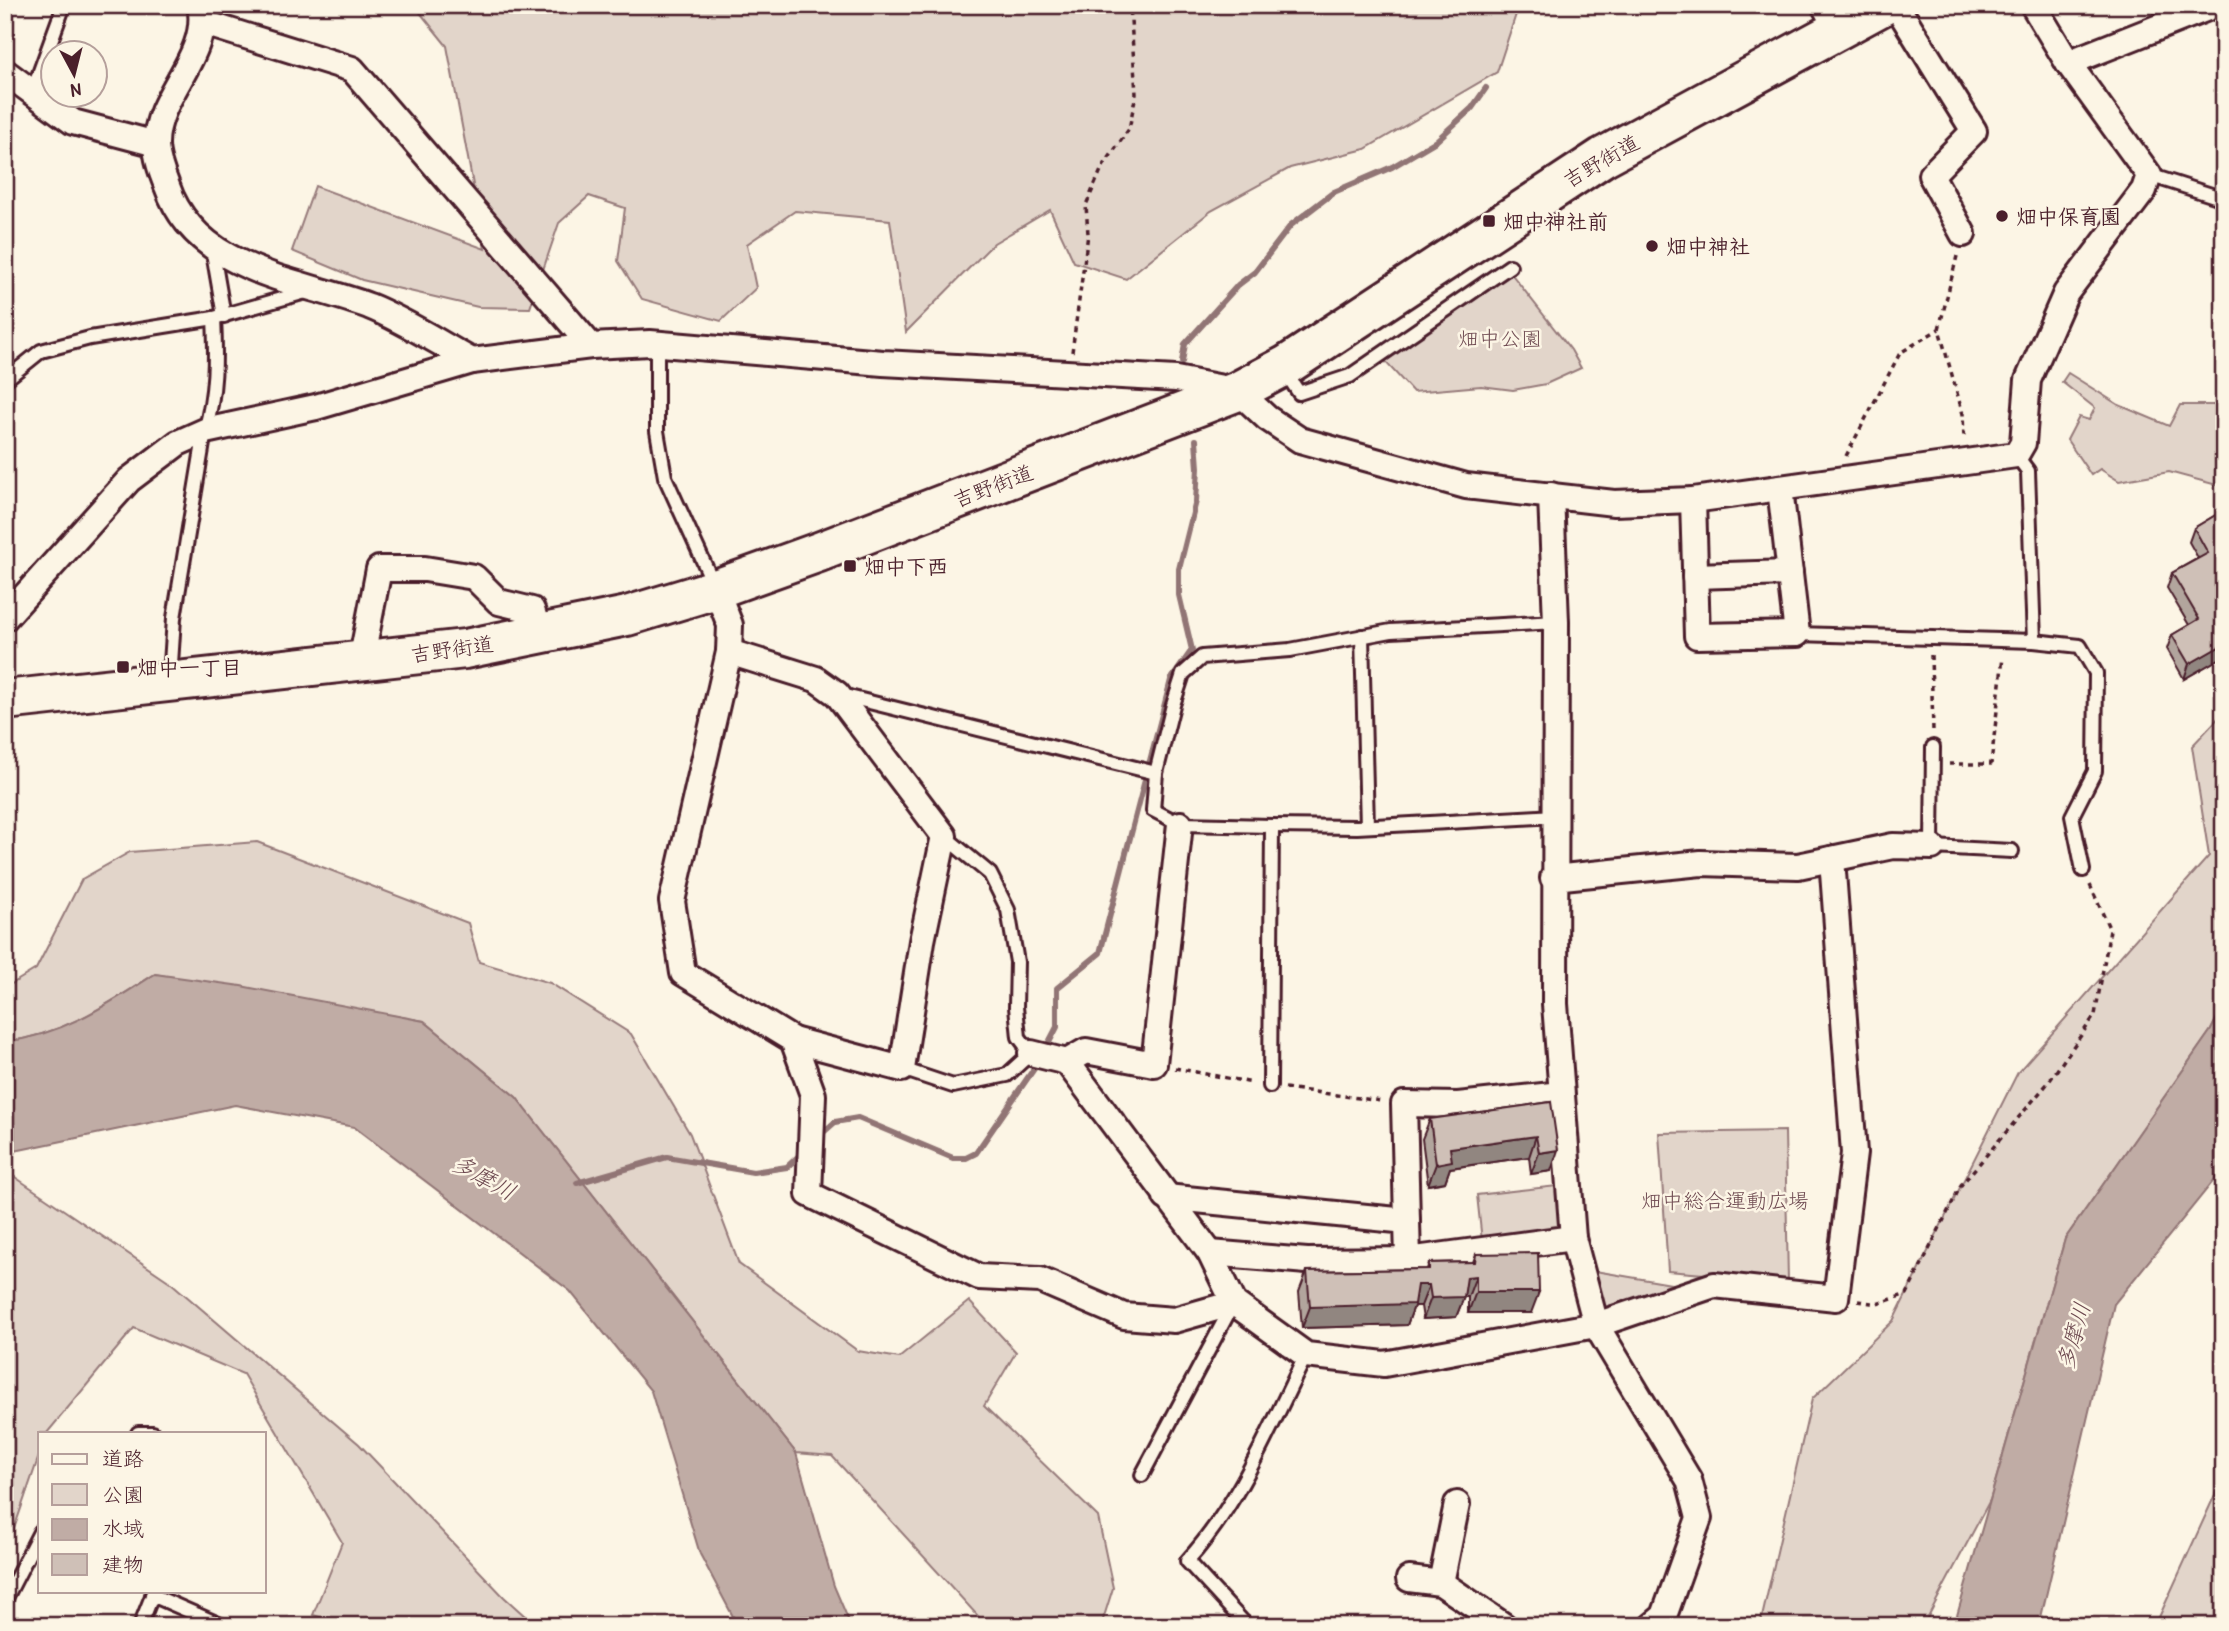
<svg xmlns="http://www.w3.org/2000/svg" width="2229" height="1631" font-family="'Patrick Hand','Klee One',sans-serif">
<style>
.green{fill:#e2d5ca;stroke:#967a7a;stroke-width:2}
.water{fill:#c0aca5;stroke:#917474;stroke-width:2}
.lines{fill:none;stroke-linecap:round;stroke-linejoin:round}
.stream{stroke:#917474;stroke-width:6}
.lane-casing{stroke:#4a1f2b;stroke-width:18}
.street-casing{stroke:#4a1f2b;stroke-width:30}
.primary-casing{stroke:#4a1f2b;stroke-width:44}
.path{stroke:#4a1f2b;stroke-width:3.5;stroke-dasharray:5 5;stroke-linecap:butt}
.lane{stroke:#fcf5e5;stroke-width:12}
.street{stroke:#fcf5e5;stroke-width:24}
.primary{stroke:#fcf5e5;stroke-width:38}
.wall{fill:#b2a59d;stroke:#4a1f2b;stroke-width:2}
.shaded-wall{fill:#918680;stroke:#4a1f2b;stroke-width:2}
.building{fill:#cfc0b7;stroke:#4a1f2b;stroke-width:2}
.poi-dot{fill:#4a1f2b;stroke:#fcf5e5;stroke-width:2.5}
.labels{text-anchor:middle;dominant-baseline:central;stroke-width:5;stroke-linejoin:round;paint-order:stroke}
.street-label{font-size:21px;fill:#4a1f2b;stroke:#fcf5e5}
.poi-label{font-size:21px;font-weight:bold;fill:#4a1f2b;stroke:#fcf5e5;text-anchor:start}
.park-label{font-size:21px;fill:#704c53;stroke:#fcf5e5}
.water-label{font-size:23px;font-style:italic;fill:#6d4950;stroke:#fcf5e5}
</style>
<rect width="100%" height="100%" fill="#fcf5e5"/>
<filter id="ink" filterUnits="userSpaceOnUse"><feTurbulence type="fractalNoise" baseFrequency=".0143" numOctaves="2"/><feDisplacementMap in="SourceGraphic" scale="14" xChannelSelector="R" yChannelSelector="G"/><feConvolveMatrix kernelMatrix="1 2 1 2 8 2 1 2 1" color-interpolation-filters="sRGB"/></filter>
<g filter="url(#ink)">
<g class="green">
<path d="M414 5H1519L1497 72 1365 149 1290 168 1211 211 1126 279 1074 262 1050 210 994 243 906 332 890 220 795 211 747 244 756 288 721 321 642 299 618 261 625 208 589 196 559 223 530 308 478 307 362 280 292 251 315 186 485 249 447 46Z"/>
<path d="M1510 272 1571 350 1581 368 1546 384 1513 390 1481 386 1413 392 1381 357Z"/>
<path d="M2068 373 2119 405 2169 426 2180 405H2224V487L2169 472 2119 481 2100 469 2091 475 2067 440 2079 417 2089 420 2095 408 2062 382Z"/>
<path d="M2224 712V1004L2211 1030 2065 1239 1990 1500 1923 1626H1760L1812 1399 1893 1321 2018 1072 2209 856 2192 746Z"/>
<path d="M257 842 468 923 479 962 550 983 631 1034 690 1134 739 1264 858 1351 899 1358 969 1301 1016 1352 984 1406 1098 1517 1113 1588 1101 1626H987L832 1456 796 1453 516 1097 424 1021 155 974C107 1005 63 1035 5 1042V988L36 969 82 879 130 852Z"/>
<path d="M1785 1131 1788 1281 1668 1271 1659 1133Z"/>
<path d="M5 1153 9 1173 170 1282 359 1444 504 1597 536 1626H350L313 1615 342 1542 243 1374 134 1328 47 1433H40V1453L5 1555Z"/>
<path d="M1557 1186 1562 1232 1482 1241 1477 1195Z"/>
<path d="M1595 1271 1677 1285 1603 1308Z"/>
<path d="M2224 1475V1626H2155Z"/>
</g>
<g class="water">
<path d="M155 974 241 986 424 1021 516 1097 796 1453 834 1586 851 1626H738L700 1554 651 1391 570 1291 354 1127 235 1105 5 1153V1042C63 1035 107 1005 155 974Z"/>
<path d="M2224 1004V1168L2114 1304 2039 1626H1954L2065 1239 2211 1030Z"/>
</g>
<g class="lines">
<g class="stream">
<path d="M1182 362 1185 344 1238 285 1255 272 1291 225 1334 192 1392 167 1436 141 1472 108 1486 88"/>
<path d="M1045 1050 1057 1027V988L1100 953 1171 680 1192 650 1179 595V569L1196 501 1198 468 1196 440"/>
<path d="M818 1137 835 1122 858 1118 953 1158H966L976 1153 1040 1060"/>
<path d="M577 1183 667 1157 753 1172 787 1167 803 1152"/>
</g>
<defs>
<g id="lane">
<path d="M32 93 64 5"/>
<path d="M2149 175 2224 199"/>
<path d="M212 247 224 316"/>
<path d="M657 343V431L665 477 714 585"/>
<path d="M1284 370 1299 393 1350 376 1510 266"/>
<path d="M5 380 41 351 90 338 214 318 309 291"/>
<path d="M2016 455 2028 471 2034 641"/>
<path d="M1556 622 1391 631 1290 650 1202 657 1183 674 1173 705 1156 773 1153 810 1180 824 1272 826 1357 827 1556 816"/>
<path d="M1797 634 2034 641 2080 646 2096 673 2095 771 2072 816 2083 870"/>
<path d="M1362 636 1367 826"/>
<path d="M170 679 174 618 205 431C216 392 216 358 214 318"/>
<path d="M841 695 1156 773"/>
<path d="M1933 747 1932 847 2012 851"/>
<path d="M902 1069 953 1086 1007 1075 1031 1053 1019 1037 1016 1007 1017 962 1008 910 990 874 944 836"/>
<path d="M1270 1086 1272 826"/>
<path d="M138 1433H153"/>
<path d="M1142 1475 1232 1306"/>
<path d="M152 1595 223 1626"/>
<path d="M5 1600 40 1532"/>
<path d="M140 1626 154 1591"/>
<path d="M1247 1626 1187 1561C1240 1503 1271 1425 1306 1355"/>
</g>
<g id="street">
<path d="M200 5C211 56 156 94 156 144 156 158 162 173 167 186 196 271 296 279 369 306 404 320 439 343 472 361"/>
<path d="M1824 5 1838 31"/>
<path d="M1896 5 1974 131 1931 175 1963 234"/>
<path d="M204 23 352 69 591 346"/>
<path d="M2068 63 2215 5"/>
<path d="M5 72 73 122 156 144"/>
<path d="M1551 495 1556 622 1555 1004 1573 1238 1596 1325 1689 1480 1699 1518 1664 1616 1652 1626"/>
<path d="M1693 500 1697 636 1797 634 1780 488"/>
<path d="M1695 576 1790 573"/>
<path d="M716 589 730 625 729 652 672 901 683 973 793 1040 813 1095 809 1194 979 1277 1040 1280 1124 1316 1174 1320 1234 1303"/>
<path d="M5 618 129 480 178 443 205 431 316 407 472 361 591 346 650 343 883 363 1176 379 1238 391 1267 418 1300 440 1466 486 1614 503 1693 500 2016 455 2023 443 2028 380 2066 293 2144 190 2149 175 2068 63 2033 5"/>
<path d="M729 652 816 679 837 694 944 836 922 941 902 1069 793 1040"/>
<path d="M361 662 379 569H425L474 577 499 602 532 610 540 635"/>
<path d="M1553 878 1701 863 1798 866 1893 846 1932 847"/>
<path d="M1031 1053 1067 1062 1210 1253 1234 1303 1306 1355 1384 1364 1596 1325 1714 1285 1836 1298 1854 1153 1832 859"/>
<path d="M1067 1062 1086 1051 1154 1064 1180 824"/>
<path d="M1166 1197 1407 1221"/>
<path d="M1210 1253 1307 1261 1408 1260 1573 1238"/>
<path d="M1408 1260 1404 1104 1458 1105 1561 1094"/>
<path d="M1409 1579 1441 1583 1504 1626"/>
<path d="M1441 1583 1457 1504"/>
</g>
<path id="primary" d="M5 700 465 649 627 616 716 589 819 552 1238 391 1287 365 1603 157 1884 5"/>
</defs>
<use href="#lane" class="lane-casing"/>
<use href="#street" class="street-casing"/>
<use href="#primary" class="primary-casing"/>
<g class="path">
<path d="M1957 256 1939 329 1963 414 1964 439"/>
<path d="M1072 352 1088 234 1086 205 1102 168 1129 129 1136 94 1130 5"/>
<path d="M1846 456 1900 353 1939 329"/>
<path d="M1931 655 1933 731"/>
<path d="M1949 764H1991L2003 657"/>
<path d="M1175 1068 1253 1083"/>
<path d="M1285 1088 1381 1101"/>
<path d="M1858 1301 1877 1304 1907 1294 1961 1185 2048 1083 2095 1015 2110 930 2090 885"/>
</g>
<use href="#lane" class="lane"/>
<use href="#street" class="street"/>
<use href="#primary" class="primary"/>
</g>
<g class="wall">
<path d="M2224 510V656L2184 679 2167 649 2172 635 2189 625 2167 588 2172 573 2198 558 2189 542 2194 528Z"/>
<path d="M1551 1102V1171L1531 1174 1529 1157 1450 1168 1445 1182 1428 1185 1422 1139 1430 1119Z"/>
<path d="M1476 1254 1531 1313H1468V1297H1464L1456 1317 1423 1319 1421 1306H1414L1407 1325 1302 1328 1299 1292 1307 1271 1427 1269 1429 1263 1473 1262Z"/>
</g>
<g class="shaded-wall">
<path d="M2224 644V656L2184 679 2189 664Z"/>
<path d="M1536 1136 1529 1157 1450 1168 1445 1182 1428 1185 1436 1164 1450 1148Z"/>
<path d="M1558 1150 1551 1171 1531 1174 1539 1153Z"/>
<path d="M1476 1276 1468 1297H1464L1456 1317 1423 1319 1431 1298 1467 1277Z"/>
<path d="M1417 1285H1429L1421 1306H1414L1407 1325 1302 1328 1310 1307Z"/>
<path d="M1476 1292H1539L1531 1313H1468Z"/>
</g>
<g class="building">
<path d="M2224 510V644L2189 664 2172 635 2199 619 2172 573 2208 553 2194 528Z"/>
<path d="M1551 1102 1558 1150 1539 1153 1536 1136 1450 1148 1452 1161 1436 1164 1430 1119Z"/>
<path d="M1538 1253 1539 1292H1476V1276L1467 1277 1464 1297 1431 1298 1429 1285H1417L1414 1304 1310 1307 1307 1271 1429 1269V1263L1475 1262 1476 1254Z"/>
</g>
</g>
<g class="poi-dot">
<circle cx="2002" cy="216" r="7"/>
<rect x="1482" y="214" width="14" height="14" rx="3.5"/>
<circle cx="1652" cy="246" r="7"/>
<rect x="843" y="559" width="14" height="14" rx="3.5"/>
<rect x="116" y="660" width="14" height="14" rx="3.5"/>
</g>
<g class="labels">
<g class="street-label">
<text transform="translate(1601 161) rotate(-30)">吉野街道</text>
<text transform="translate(993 486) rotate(-21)">吉野街道</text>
<text transform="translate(452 649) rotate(-8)">吉野街道</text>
</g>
<g class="poi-label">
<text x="2016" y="216">畑中保育園</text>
<text x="1503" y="221">畑中神社前</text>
<text x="1666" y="246">畑中神社</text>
<text x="864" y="566">畑中下西</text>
<text x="137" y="667">畑中一丁目</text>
</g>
<g class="park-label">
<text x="1500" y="338">畑中公園</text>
<text x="1725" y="1200">畑中総合運動広場</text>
</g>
<g class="water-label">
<text transform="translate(484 1177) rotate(29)">多摩川</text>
<text transform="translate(2073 1336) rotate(-74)">多摩川</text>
</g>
</g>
<rect width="2229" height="1631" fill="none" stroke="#fcf5e5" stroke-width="28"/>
<rect x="14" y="14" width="2201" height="1603" fill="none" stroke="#4a1f2b" stroke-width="2.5" filter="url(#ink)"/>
<rect x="38" y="1432" width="228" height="161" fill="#fcf5e5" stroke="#b59f9b" stroke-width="2"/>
<rect x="52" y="1454" width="35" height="10" fill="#fcf5e5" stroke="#b59f9b" stroke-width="2"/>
<text x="102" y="1466" font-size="21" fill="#4a1f2b">道路</text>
<rect x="52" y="1484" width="35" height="21" fill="#e2d5ca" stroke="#b59f9b" stroke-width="2"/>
<text x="102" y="1502" font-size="21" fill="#4a1f2b">公園</text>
<rect x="52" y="1519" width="35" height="21" fill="#c0aca5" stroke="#b59f9b" stroke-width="2"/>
<text x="102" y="1536" font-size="21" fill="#4a1f2b">水域</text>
<rect x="52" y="1554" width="35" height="21" fill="#cfc0b7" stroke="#b59f9b" stroke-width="2"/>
<text x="102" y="1572" font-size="21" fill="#4a1f2b">建物</text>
<g transform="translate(74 74) rotate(173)"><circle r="33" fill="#fcf5e5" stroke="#b59f9b" stroke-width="2"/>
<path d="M0-5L12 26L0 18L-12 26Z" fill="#4a1f2b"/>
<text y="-10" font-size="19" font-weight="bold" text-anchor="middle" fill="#4a1f2b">N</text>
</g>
</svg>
